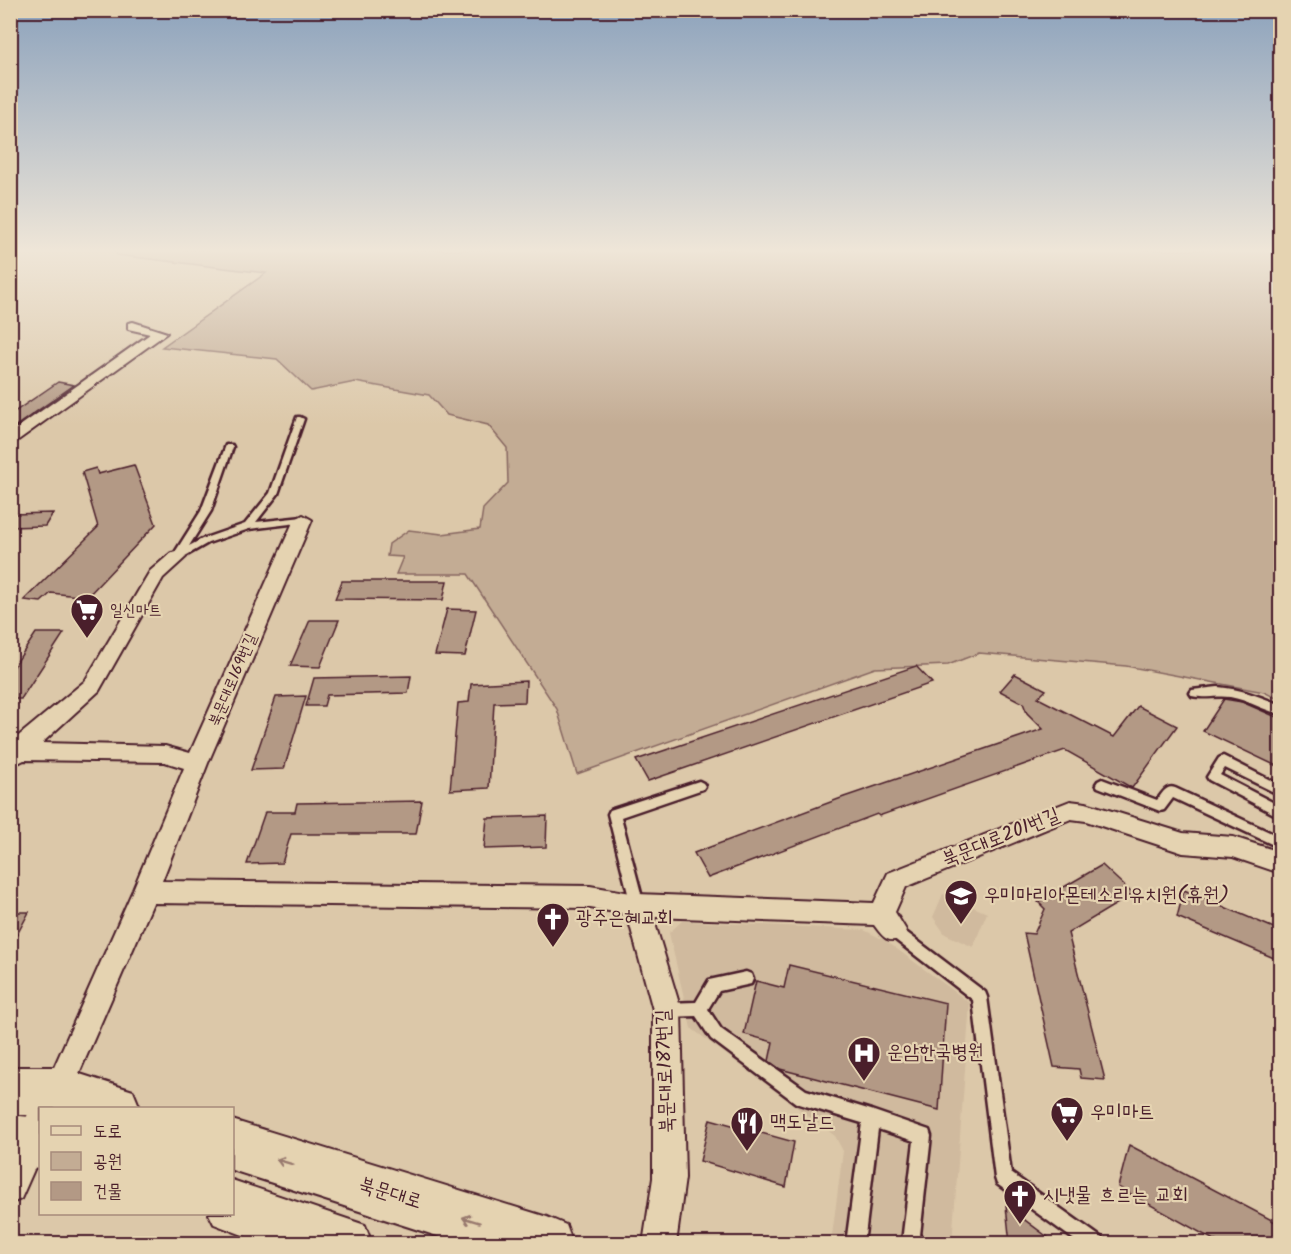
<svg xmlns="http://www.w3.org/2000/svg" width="1291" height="1254" font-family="Kalam,'Poor Story',sans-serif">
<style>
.built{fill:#d0ba9e}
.green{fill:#c3ac94;stroke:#866660;stroke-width:1.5}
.building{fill:#b39985;stroke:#4a1f2b;stroke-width:1.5}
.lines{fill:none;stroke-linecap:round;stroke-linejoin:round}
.service-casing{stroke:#4a1f2b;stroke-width:5}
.minor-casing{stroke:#4a1f2b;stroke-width:4}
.primary-casing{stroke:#4a1f2b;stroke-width:4}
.service{fill:#e5d3b1;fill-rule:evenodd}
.minor{fill:#e5d3b1;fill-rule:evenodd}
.primary{fill:#e5d3b1;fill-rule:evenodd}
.oneway{stroke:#98796e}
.labels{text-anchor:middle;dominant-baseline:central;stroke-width:4.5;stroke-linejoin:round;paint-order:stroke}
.poi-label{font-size:16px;fill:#4a1f2b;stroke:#e5d3b1;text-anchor:start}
.street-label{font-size:16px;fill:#4a1f2b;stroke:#e5d3b1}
.near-street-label{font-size:20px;fill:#4a1f2b;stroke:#e5d3b1}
.near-poi-label{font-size:20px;fill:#4a1f2b;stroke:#e5d3b1;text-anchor:start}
</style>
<rect width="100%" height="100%" fill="#dcc8a9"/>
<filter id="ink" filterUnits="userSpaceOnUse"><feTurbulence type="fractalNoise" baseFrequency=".0167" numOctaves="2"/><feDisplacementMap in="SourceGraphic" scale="12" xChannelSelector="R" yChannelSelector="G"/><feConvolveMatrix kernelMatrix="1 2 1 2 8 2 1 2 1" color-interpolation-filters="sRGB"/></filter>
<g filter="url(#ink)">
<g class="built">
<path d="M943 894 987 913 973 947 945 934 933 917Z"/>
<path d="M682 921 864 930 886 941 970 1003 952 1243H831L843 1151 835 1136 691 1028 669 933Z"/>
</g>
<path class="green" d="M114 250H1280V700L1264 692 1126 666 979 653 948 665 875 668 577 774 557 709 468 574H396L403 557 387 556 389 544 409 530 442 534 480 529 483 509 508 483 507 448 488 425 447 415 429 395 355 382 311 391 277 359 162 347 266 273 117 255Z"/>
<g class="building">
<path d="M58 382 74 385 10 430V415Z"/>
<path d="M134 465 156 524 87 597 51 593 41 602 24 600 98 527 82 472 96 468 98 474Z"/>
<path d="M53 513 45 526 10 527V514Z"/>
<path d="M342 581H447L443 600 335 599Z"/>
<path d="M447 609 476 610 465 656 435 655Z"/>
<path d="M310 620H339L320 667 290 666Z"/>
<path d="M36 633H64L21 699H10V672Z"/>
<path d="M916 666 932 683 648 781 636 760Z"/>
<path d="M1015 674 1046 690 1038 698 1114 737 1138 706 1177 726 1132 788 1065 750 879 816 877 814 708 878 694 853 844 797 1043 729 1027 713 1023 703 1000 691Z"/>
<path d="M411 676 408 693 327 695 324 706H306L314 678Z"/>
<path d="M526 681 525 702 494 703 489 788 450 790 458 703 469 702 471 684Z"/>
<path d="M306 696 284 769 251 770 276 697Z"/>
<path d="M1224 699 1242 702 1281 719V768L1203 731Z"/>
<path d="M422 801 416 834H291L282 863 247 864 265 812H295L297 803Z"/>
<path d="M547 816 546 847 484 849 487 818Z"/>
<path d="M1102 865 1133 894 1068 933 1105 1080 1081 1078 1079 1069 1054 1067 1024 933 1034 934 1045 909 1038 902Z"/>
<path d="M1184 890 1281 931V961L1177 917Z"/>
<path d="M10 912H29L10 948Z"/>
<path d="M789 965 946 1003 939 1110 780 1069 769 1061 773 1042 744 1034 756 981 784 988Z"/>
<path d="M710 1119 794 1142 786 1187 700 1161Z"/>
<path d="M1129 1145 1281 1225V1244H1221L1118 1187Z"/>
<path d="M1006 1206 1057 1244H1010Z"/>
</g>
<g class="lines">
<defs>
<g id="service">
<path d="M297 417H300L304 419 278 494 256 522 303 517 308 520 306 522 249 529 208 543 180 559H174L172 557 201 511 226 445H232L233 447 211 511 189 546 202 539 245 524 270 493Z"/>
<path d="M1218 687C1240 689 1260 696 1280 705V714C1263 710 1248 700 1230 697 1218 695 1204 699 1192 696L1190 693 1192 690Z"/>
<path d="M1223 756 1280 785V795L1225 768 1220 775 1280 806V817L1209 780 1207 777 1219 758Z"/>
<path d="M1102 779 1157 800C1163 793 1166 785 1175 788L1280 837V848L1173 798 1164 810 1160 811 1098 787 1096 784 1098 781Z"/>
<path d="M699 781 703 783 705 786 703 789 621 817 644 905 642 909 637 911 632 909 608 814 610 810Z"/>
<path d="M893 924 898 926 985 992 987 997 1011 1173 1102 1238 1105 1244H1080L997 1184 995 1178 973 1000 888 934 886 930 888 926Z"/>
<path d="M746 972 751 974 753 979 751 984 719 991 708 1009 721 1029 806 1090 871 1110 929 1130 931 1136 919 1244H903L902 1242 914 1141 878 1129 864 1244H846L862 1123 796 1103 711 1039 696 1016 667 1017 662 1015 660 1010 662 1005 667 1003 696 1002 709 980Z"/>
</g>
<g id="minor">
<path d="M133 322 167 333 10 446V433L150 334 128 329V323Z"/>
<path d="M303 515 312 520 208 763 162 881 590 886 637 894 874 903 888 873 1070 801 1086 803 1183 833 1233 837 1280 852V873L1233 857 1183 853 1086 821 1071 819 906 887 895 912 906 930 902 938C887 944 883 937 874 925L653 917 681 1010 685 1178 676 1244H643L653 1178V1010L627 914 590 908 153 903 64 1108H40V1156L21 1199 10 1204V1152L29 1112 35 1110 132 892 184 768 165 762 24 760 10 767V743L85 681 150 571 171 553 177 552 186 557 163 578 99 691 42 743 165 746 190 753 294 520Z"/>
</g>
<g id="primary">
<path d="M10 1067H58L133 1091 140 1108H40V1115H10Z"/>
<path d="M10 1115 40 1118V1168L10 1165Z"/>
<path d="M232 1120 547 1217 566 1225 573 1244H462L232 1170Z"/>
<path d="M232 1180 365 1225 372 1244H266L214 1224 209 1214H232Z"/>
</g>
</defs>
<use href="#service" class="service-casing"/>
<use href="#minor" class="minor-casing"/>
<use href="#primary" class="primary-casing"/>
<use href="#service" class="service"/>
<use href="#minor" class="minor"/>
<use href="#primary" class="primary"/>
</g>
<defs><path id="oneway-shaft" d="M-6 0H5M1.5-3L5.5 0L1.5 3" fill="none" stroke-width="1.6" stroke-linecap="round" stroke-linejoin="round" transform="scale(1.5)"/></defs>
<g class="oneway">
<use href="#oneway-shaft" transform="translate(285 1162) rotate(-163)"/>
<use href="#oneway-shaft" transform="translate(471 1220) rotate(-163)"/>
</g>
</g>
<linearGradient id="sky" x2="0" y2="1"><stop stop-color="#8ca2bc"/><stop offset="0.59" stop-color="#efe6d8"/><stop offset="1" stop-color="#efe6d8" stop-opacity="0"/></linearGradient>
<rect width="1291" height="425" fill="url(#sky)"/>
<defs>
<symbol id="supermarket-pin" viewBox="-11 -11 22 30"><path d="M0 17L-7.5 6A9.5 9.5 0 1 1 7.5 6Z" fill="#4a1f2b" stroke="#e5d3b1"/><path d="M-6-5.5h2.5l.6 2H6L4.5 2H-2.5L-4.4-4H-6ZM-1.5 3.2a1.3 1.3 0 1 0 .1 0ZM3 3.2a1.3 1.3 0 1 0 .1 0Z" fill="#fff"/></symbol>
<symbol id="school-pin" viewBox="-11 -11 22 30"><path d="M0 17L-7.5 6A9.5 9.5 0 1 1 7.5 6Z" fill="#4a1f2b" stroke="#e5d3b1"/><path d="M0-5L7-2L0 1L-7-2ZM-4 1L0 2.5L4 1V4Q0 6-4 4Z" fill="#fff"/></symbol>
<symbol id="church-pin" viewBox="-11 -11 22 30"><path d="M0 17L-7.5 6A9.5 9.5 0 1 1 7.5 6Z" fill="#4a1f2b" stroke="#e5d3b1"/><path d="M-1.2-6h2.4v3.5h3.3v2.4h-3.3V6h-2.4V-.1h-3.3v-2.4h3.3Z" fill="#fff"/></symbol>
<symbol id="hospital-pin" viewBox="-11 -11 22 30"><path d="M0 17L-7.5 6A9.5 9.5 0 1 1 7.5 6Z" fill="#4a1f2b" stroke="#e5d3b1"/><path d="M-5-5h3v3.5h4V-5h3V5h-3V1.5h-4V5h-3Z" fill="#fff"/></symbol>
<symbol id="restaurant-pin" viewBox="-11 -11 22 30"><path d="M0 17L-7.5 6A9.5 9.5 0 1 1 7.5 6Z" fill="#4a1f2b" stroke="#e5d3b1"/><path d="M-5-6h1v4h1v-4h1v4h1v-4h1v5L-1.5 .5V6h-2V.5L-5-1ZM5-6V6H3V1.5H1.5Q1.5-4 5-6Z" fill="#fff"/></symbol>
</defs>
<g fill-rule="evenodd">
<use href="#supermarket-pin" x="68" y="591" width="38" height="52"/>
<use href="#school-pin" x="942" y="877" width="38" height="52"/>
<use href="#church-pin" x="534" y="900" width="38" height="52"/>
<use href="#hospital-pin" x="845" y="1034" width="38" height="52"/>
<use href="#supermarket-pin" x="1048" y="1094" width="38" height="52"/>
<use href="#restaurant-pin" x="728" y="1104" width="38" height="52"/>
<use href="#church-pin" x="1001" y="1177" width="38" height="52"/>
</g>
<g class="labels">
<g class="poi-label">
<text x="110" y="610">일신마트</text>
</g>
<g class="street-label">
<text transform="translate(233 680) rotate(-67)">북문대로169번길</text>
</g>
<g class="near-street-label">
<text transform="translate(1001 838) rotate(-22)">북문대로201번길</text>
<text transform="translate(666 1071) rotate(-92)">북문대로187번길</text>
<text transform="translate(390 1194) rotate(17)">북문대로</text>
</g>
<g class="near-poi-label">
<text x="984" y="896">우미마리아몬테소리유치원(휴원)</text>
<text x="576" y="919">광주은혜교회</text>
<text x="887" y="1053">운암한국병원</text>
<text x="1090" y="1113">우미마트</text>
<text x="770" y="1123">맥도날드</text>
<text x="1043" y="1196">시냇물 흐르는 교회</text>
</g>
</g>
<rect width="1291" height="1254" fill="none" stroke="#e5d3b1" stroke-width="36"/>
<rect x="18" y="18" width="1255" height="1218" fill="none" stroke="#4a1f2b" stroke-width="2" filter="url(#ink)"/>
<rect x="39" y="1107" width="195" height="108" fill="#e5d3b1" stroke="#a78b7b" stroke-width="1.5"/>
<rect x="51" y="1126" width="30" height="9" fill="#e5d3b1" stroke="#a78b7b" stroke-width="1.5"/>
<text x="93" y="1137" font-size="18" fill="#4a1f2b">도로</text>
<rect x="51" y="1152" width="30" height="18" fill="#c3ac94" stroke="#a78b7b" stroke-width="1.5"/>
<text x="93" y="1167" font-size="18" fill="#4a1f2b">공원</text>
<rect x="51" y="1182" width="30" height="18" fill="#b39985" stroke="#a78b7b" stroke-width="1.5"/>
<text x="93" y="1197" font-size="18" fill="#4a1f2b">건물</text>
</svg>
